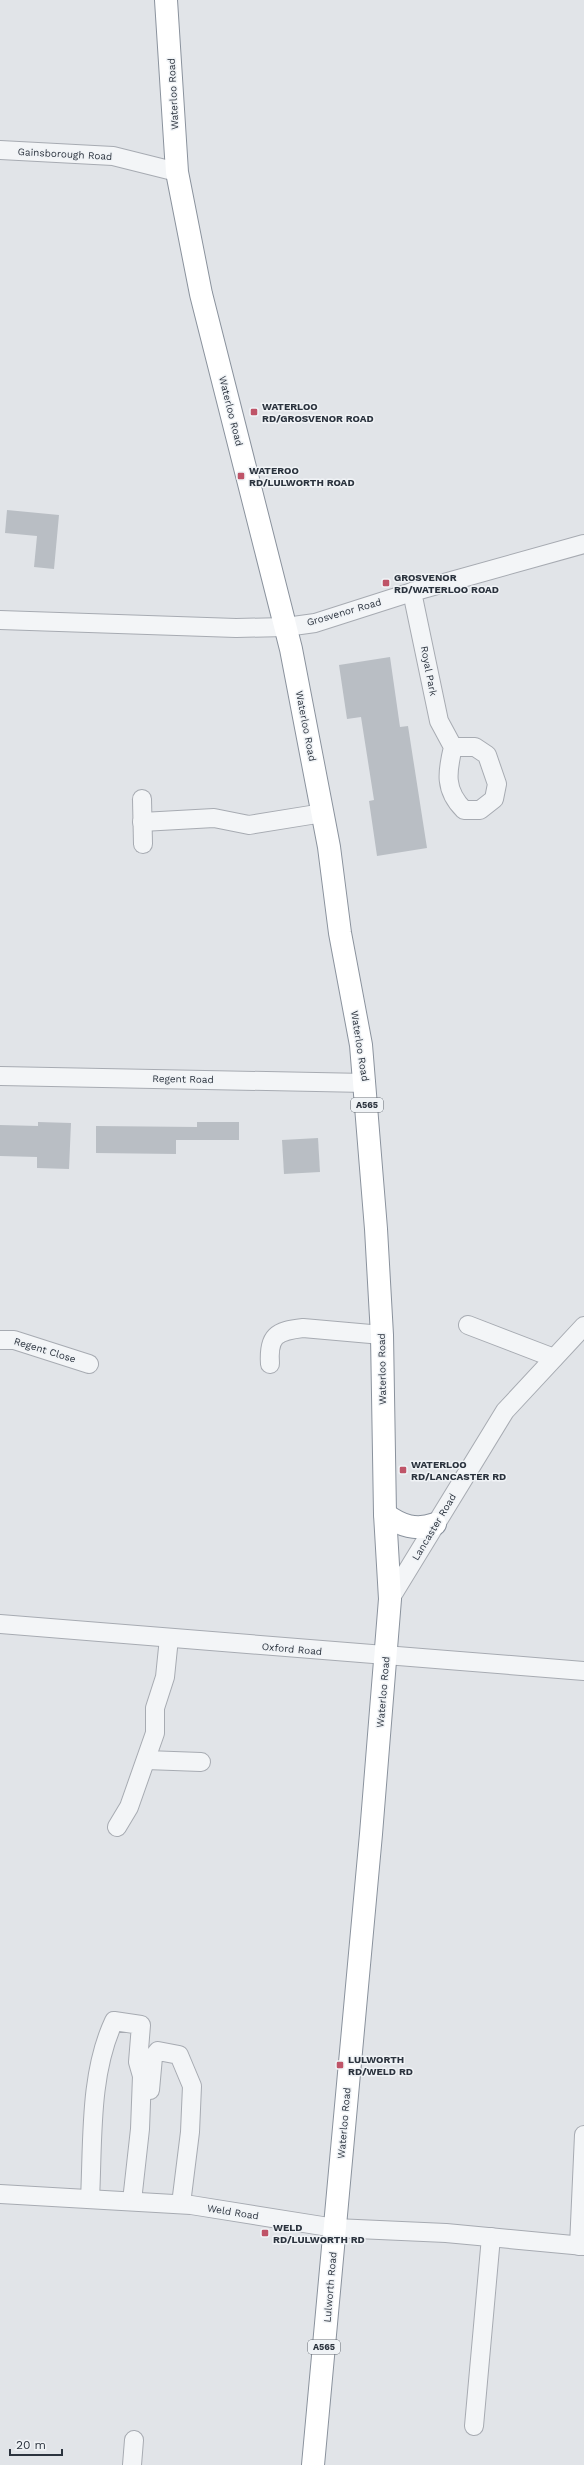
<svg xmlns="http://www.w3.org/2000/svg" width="584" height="2465" font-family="'Work Sans',sans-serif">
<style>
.building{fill:#b9bec4}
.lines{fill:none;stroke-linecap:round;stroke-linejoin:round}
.minor-casing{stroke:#a7abb2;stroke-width:20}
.highway-casing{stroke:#8a929d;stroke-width:24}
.minor{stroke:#f3f5f7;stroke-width:18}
.highway{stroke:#fff;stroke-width:22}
.poi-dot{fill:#bf5468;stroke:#f0f3f6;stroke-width:1.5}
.labels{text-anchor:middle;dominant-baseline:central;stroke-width:3;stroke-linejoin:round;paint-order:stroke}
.shield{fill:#f0f3f6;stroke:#666d75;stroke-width:1}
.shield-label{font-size:9px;font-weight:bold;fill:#2b333e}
.street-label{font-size:10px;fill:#2b333e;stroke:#f0f3f6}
.poi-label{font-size:10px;font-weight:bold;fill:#2b333e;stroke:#f0f3f6;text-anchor:start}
</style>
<rect width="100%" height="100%" fill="#e1e4e8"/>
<g class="building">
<path d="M7 510 59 515 54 569 34 567 37 536 5 533Z"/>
<path d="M390 657 400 727 408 726 427 848 377 856 369 801 374 800 361 717 347 719 339 665Z"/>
<path d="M38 1122 71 1123 69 1169 37 1168V1157L0 1156V1125L38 1126Z"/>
<path d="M197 1122H239V1140H176V1154L96 1153V1126L197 1127Z"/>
<path d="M318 1138 320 1172 284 1174 282 1140Z"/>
</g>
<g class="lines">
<defs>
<g id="minor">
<path d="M0 150 113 156 177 172"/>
<path d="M412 592 439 721 453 747H475L487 755 497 784 494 799 480 810H464C444 790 447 772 453 747"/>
<path d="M0 620 236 628 286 627 315 623 412 592 584 544"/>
<path d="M142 799 143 844"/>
<path d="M142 822 214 818 249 825 323 813"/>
<path d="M0 1076 366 1083"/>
<path d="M468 1325 554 1358"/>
<path d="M0 1340H14L89 1364"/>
<path d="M270 1364C268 1336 276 1331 303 1328L382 1335"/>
<path d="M390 1599 505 1411 584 1326"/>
<path d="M0 1624 584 1671"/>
<path d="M146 1760 201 1762"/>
<path d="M117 1827 129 1807 155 1733V1708L165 1677 169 1638"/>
<path d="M150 2090 153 2057 158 2051 179 2055 192 2086 190 2132 181 2204"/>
<path d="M0 2194 191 2205 335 2228 446 2233 584 2246"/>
<path d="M90 2199C93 2141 89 2074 114 2021L141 2025 138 2062 142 2076 140 2129 132 2201"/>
<path d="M579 2246 584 2135"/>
<path d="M474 2426 491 2237"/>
<path d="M132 2465 134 2440"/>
</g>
<g id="highway">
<path d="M166 0 177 172 201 294 291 649 329 847 340 933 361 1045 376 1229 382 1335 385 1514 390 1599 371 1834 313 2465"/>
<path d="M385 1514C401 1526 416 1531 435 1524"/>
</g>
</defs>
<use href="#minor" class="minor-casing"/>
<use href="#highway" class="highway-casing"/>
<use href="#minor" class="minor"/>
<use href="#highway" class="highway"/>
</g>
<g class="poi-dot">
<rect x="250" y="408" width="8" height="8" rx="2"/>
<rect x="237" y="472" width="8" height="8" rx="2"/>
<rect x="382" y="579" width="8" height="8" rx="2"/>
<rect x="399" y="1466" width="8" height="8" rx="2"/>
<rect x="336" y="2061" width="8" height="8" rx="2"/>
<rect x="261" y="2229" width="8" height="8" rx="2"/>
</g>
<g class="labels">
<g class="shield">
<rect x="351" y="1098" width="32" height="14" rx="3"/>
<rect x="308" y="2340" width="32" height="14" rx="3"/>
</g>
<g class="shield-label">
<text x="367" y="1105">A565</text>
<text x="324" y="2347">A565</text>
</g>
<g class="street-label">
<text transform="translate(173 94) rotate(-93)">Waterloo Road</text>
<text transform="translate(65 154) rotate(3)">Gainsborough Road</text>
<text transform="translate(231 411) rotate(76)">Waterloo Road</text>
<text transform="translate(344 612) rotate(-16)">Grosvenor Road</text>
<text transform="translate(429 671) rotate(79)">Royal Park</text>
<text transform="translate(306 726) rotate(79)">Waterloo Road</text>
<text transform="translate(360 1046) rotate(81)">Waterloo Road</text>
<text transform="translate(183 1079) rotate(1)">Regent Road</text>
<text transform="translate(45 1350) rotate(17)">Regent Close</text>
<text transform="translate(382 1369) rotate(-91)">Waterloo Road</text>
<text transform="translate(434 1527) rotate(-59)">Lancaster Road</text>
<text transform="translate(292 1649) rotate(5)">Oxford Road</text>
<text transform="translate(383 1692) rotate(-85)">Waterloo Road</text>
<text transform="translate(344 2123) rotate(-85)">Waterloo Road</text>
<text transform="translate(233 2212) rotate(9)">Weld Road</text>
<text transform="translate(330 2287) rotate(-85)">Lulworth Road</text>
</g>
<g class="poi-label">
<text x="262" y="406">WATERLOO<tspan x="262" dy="12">RD/GROSVENOR ROAD</tspan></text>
<text x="249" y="470">WATEROO<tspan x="249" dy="12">RD/LULWORTH ROAD</tspan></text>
<text x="394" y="577">GROSVENOR<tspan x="394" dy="12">RD/WATERLOO ROAD</tspan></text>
<text x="411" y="1464">WATERLOO<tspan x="411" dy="12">RD/LANCASTER RD</tspan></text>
<text x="348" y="2059">LULWORTH<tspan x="348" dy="12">RD/WELD RD</tspan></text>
<text x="273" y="2227">WELD<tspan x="273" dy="12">RD/LULWORTH RD</tspan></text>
</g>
</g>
<path d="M10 2449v6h52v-6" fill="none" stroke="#2b333e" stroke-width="2"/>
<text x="16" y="2449" font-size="12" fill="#2b333e" stroke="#f0f3f6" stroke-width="3" paint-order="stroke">20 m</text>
</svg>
